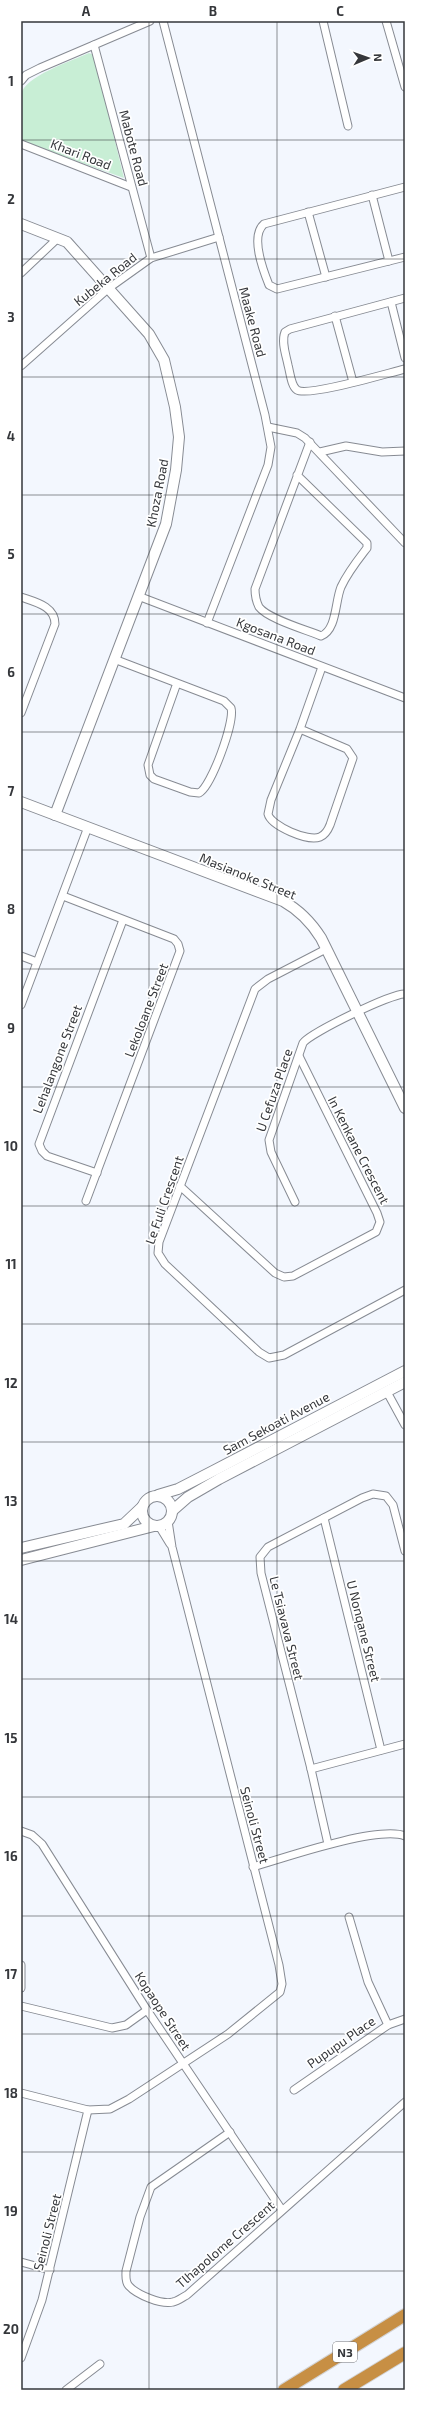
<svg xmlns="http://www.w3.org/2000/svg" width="426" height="2411" font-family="'Exo 2',sans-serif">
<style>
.green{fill:#c8eed5}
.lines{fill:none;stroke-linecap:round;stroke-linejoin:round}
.street-casing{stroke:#878b93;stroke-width:9}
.secondary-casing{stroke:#878b93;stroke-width:12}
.highway-casing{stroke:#d3d3d4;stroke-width:14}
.street{stroke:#fff;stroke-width:7}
.secondary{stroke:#fff;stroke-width:10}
.highway{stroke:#c78f44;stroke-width:12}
.grid{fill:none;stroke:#35373b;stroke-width:1;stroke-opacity:0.55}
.labels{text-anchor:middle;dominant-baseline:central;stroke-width:3.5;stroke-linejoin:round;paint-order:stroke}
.shield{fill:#fff;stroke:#727376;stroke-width:1}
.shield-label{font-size:12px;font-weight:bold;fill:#35373b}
.street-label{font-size:13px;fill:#35373b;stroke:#fff}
.neatline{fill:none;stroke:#35373b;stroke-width:1.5}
.grid-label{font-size:13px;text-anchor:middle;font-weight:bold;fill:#35373b}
</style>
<rect width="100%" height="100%" fill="#f3f7fe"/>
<path class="green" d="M89 53 94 55 124 178 21 141C21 126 19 110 21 95 24 76 72 61 89 53Z"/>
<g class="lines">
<defs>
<g id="street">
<path d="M163 21 265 415 271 447 268 465 207 623"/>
<path d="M323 21 348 126"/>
<path d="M386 21 405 87"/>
<path d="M94 45 151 258"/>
<path d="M21 81 26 75 40 68 150 21"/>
<path d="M21 144 131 187"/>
<path d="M405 187 264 224C250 236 263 270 269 285L277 289 405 257"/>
<path d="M372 195 389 261"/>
<path d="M308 212 326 277"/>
<path d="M21 273 58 238"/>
<path d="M405 298 290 329 285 332C281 342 286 355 288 365 290 372 291 386 297 390 308 397 388 373 405 369"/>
<path d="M391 302 405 358"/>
<path d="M335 316 353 382"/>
<path d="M21 366 109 288 151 258 219 237"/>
<path d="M268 427 297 433 305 438 405 543"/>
<path d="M320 452 346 446 382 452 405 451"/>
<path d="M297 475 367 543V548C357 561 348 572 341 587 335 601 337 630 321 636 307 630 268 619 259 607 256 601 255 595 255 589L310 442"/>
<path d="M138 596 405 698"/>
<path d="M21 597C35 602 55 606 55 624L21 713"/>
<path d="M114 659 224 701 231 708C235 722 211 787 199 793L190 792 154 779 150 775 148 765 177 683"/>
<path d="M300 729 347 749 353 758 330 825C328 830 325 835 320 837 308 842 271 826 268 814L271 800 300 729 322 667"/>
<path d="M63 896 174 939 178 944 180 951 86 1201"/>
<path d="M326 949 268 979 255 989 159 1242 158 1253 165 1264 259 1352 269 1358 284 1355 405 1290"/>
<path d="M21 956 37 962"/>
<path d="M21 1005 88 827"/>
<path d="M97 1173 47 1156 42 1151 39 1144 123 920"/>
<path d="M180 1186 275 1273 284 1277 293 1276 376 1232 380 1222 377 1213 299 1056"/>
<path d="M295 1202 271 1152 269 1140 303 1043C310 1033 392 993 405 994"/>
<path d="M387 1392 405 1425"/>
<path d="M324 1518 381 1750"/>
<path d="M159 1526 170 1544"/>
<path d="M311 1769 405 1744"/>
<path d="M21 1831 32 1835 42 1844 147 2010 282 2210"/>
<path d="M328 1844 311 1769 261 1573 260 1557 268 1547 362 1498 373 1494 386 1496 393 1505 405 1551"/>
<path d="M253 1867C283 1858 379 1825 405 1836"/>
<path d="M349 1917 368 1982 388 2025"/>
<path d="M21 1965V1988"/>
<path d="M21 2006 112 2028 126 2025 147 2010"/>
<path d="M294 2090 388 2025 405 2019"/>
<path d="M21 2093 88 2110 110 2109 129 2099 228 2034 280 1992 282 1984 279 1965 172 1547 168 1521"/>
<path d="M230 2132 151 2187 140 2217 126 2271C126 2276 125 2282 129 2286 137 2295 162 2305 173 2302 178 2301 183 2297 187 2295L405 2102"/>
<path d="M21 2262 50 2270"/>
<path d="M21 2358 42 2300 88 2110"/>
<path d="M66 2390 100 2364"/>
</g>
<g id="secondary">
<path d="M21 224 67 242 149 334 164 360 175 407 179 437 176 470 166 524 55 815"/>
<path d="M21 802 283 901C299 910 311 922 321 938L405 1108"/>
<path d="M158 1495 178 1489 213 1471 405 1371"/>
<circle cx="157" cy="1511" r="15"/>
<path d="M172 1511 188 1497 219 1479 405 1382"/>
<path d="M21 1548 124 1524 142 1507"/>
<path d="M21 1560 154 1526"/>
</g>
<g id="highway">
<path d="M284 2390 405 2315"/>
<path d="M344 2390 405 2353"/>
</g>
</defs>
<use href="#street" class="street-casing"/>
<use href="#secondary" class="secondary-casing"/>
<use href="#highway" class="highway-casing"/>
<use href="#street" class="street"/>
<use href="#secondary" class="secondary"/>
<use href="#highway" class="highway"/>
</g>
<path class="grid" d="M149 21V2390M277 21V2390M21 140H405M21 259H405M21 377H405M21 495H405M21 614H405M21 732H405M21 850H405M21 969H405M21 1087H405M21 1206H405M21 1324H405M21 1442H405M21 1561H405M21 1679H405M21 1797H405M21 1916H405M21 2034H405M21 2152H405M21 2271H405"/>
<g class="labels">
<rect class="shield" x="333" y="2342" width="24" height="20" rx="3"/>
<g class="shield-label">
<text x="345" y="2352">N3</text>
</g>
<g class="street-label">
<text transform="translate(134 148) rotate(75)">Mabote Road</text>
<text transform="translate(81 154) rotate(21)">Khari Road</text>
<text transform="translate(105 279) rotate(-39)">Kubeka Road</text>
<text transform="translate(253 322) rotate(75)">Maake Road</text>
<text transform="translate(157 493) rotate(-79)">Khoza Road</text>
<text transform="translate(276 636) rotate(21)">Kgosana Road</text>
<text transform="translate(248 876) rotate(22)">Masianoke Street</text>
<text transform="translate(146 1010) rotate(-69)">Lekoloane Street</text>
<text transform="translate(57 1059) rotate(-69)">Lehalangone Street</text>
<text transform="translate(274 1090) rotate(-71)">U Cefuza Place</text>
<text transform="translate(359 1150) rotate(63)">In Kenkane Crescent</text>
<text transform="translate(164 1200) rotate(-71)">Le Fuli Crescent</text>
<text transform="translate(276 1423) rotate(-28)">Sam Sekoati Avenue</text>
<text transform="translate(287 1628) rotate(76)">Le Tsiavava Street</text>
<text transform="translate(364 1631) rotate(76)">U Nonqane Street</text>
<text transform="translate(255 1825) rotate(75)">Seinoli Street</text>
<text transform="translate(163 2011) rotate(57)">Kopaope Street</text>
<text transform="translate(341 2042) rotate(-35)">Pupupu Place</text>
<text transform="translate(47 2232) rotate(-76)">Seinoli Street</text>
<text transform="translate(225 2244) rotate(-41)">Tlhapolome Crescent</text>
</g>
</g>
<rect width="426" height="2411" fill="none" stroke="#ffffff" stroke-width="44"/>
<g transform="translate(368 58) rotate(88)" stroke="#ffffff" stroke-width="3" paint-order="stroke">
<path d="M0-3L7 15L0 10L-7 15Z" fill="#35373b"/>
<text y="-6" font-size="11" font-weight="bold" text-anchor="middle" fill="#35373b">N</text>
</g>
<rect x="22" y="22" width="382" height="2367" class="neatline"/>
<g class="grid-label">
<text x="86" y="16">A</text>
<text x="213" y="16">B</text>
<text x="340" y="16">C</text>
<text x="11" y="86">1</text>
<text x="11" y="204">2</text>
<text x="11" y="322">3</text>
<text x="11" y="441">4</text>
<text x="11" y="559">5</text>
<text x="11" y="677">6</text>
<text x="11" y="796">7</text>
<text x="11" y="914">8</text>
<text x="11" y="1033">9</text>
<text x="11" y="1151">10</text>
<text x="11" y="1269">11</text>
<text x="11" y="1388">12</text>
<text x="11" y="1506">13</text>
<text x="11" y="1624">14</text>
<text x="11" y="1743">15</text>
<text x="11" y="1861">16</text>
<text x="11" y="1979">17</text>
<text x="11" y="2098">18</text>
<text x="11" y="2216">19</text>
<text x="11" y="2334">20</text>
</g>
</svg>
